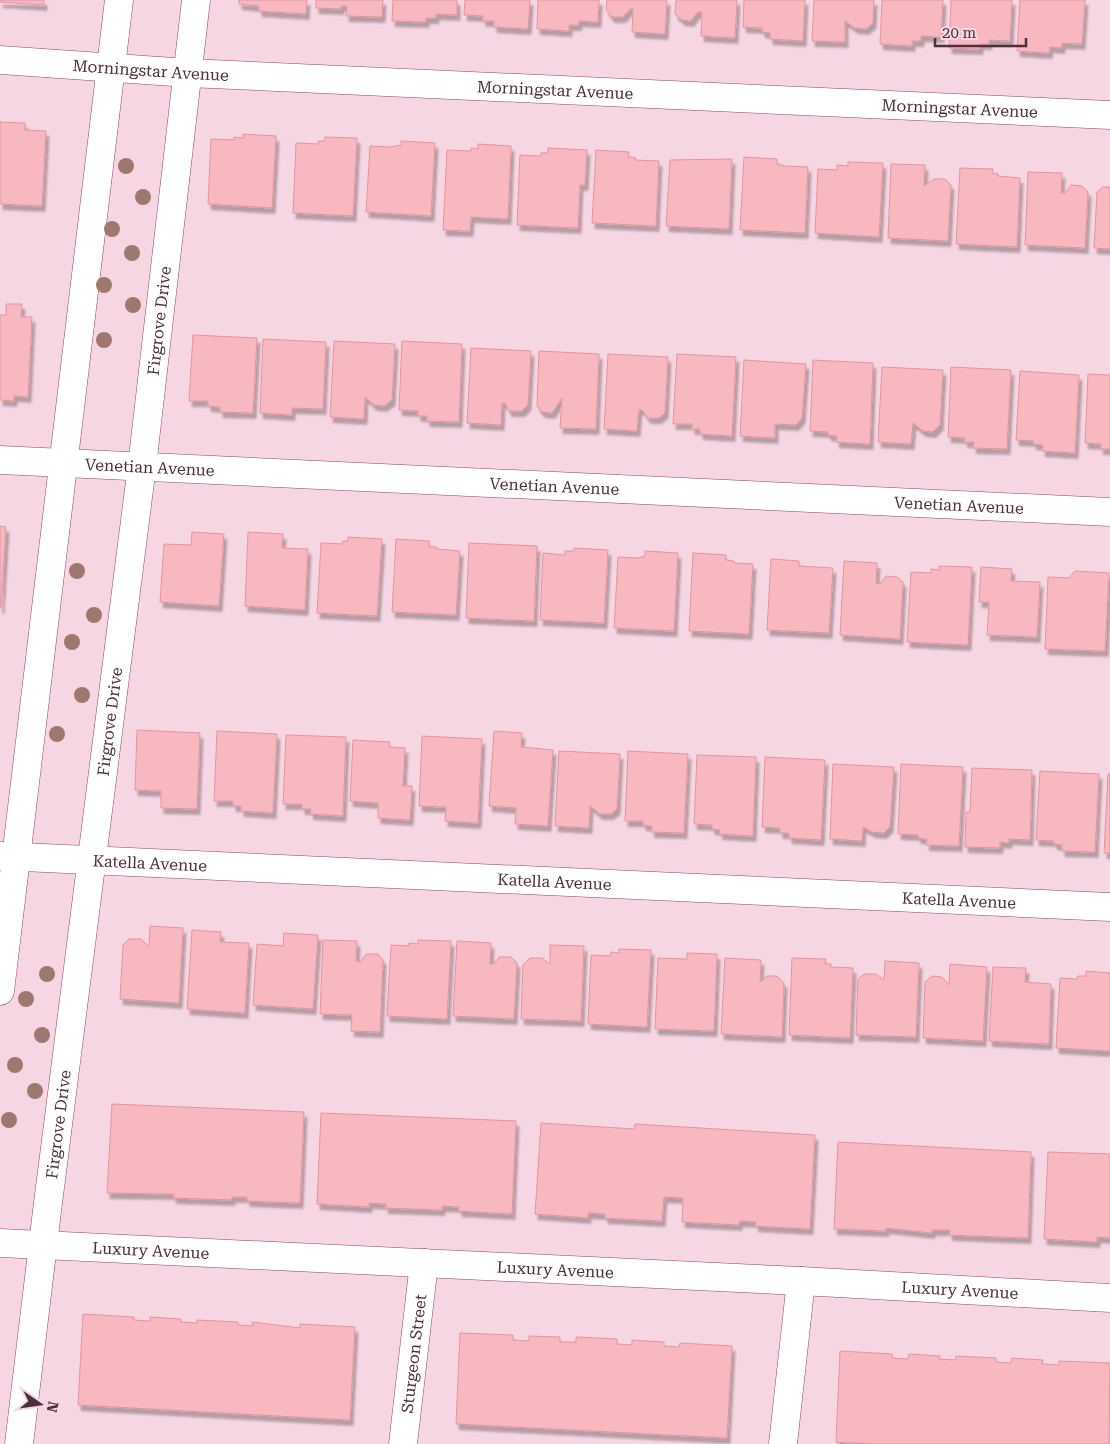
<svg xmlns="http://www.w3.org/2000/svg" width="1110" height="1444" font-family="'Roboto Serif',serif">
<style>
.building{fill:#f7b9bf;stroke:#e5939d;filter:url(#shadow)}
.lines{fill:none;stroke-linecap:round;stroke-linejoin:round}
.street-casing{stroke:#8b4766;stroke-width:29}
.street{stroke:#fff;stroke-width:28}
.tree{fill:#9e786e}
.labels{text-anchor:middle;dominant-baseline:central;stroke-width:5;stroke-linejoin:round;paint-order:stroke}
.street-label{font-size:16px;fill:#4e2f3c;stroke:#f7d6e3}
</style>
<defs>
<filter id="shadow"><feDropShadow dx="3" dy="5.5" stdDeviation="1" flood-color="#0004"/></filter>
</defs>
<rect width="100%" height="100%" fill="#f7d6e3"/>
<g class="building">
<path d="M0 0H44V5L0 2Z"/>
<path d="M239 0H307L306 14 259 11V6L239 4Z"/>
<path d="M316 0H383L382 17 346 16 347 6H341V9L316 8Z"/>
<path d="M393 0H457V15L436 14V18H426V22L392 21Z"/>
<path d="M465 0H530L528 29 494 27V21H483V16L464 15Z"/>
<path d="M538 0H599L598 22 579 21V25H569V31L537 29Z"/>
<path d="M607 0H667L665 34 632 32 633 9H630L623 17H612L606 10Z"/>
<path d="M676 0H737L735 38 701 36 702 12H698L691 21 682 20 675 14Z"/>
<path d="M744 0H805L803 41 770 39V33L762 32V28L743 27Z"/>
<path d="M814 0H874L873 23 866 29 855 28 845 21V42L812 41Z"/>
<path d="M882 0H943L941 37 921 36V41H912V46L880 44Z"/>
<path d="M951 0H1012L1010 41 989 40V44H980V49L949 48Z"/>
<path d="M1020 0H1085L1082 44 1062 43V48L1050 47 1049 53 1017 51Z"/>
<path d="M0 122 25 123V130L46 131 42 206 0 204Z"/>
<path d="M243 134 276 136 272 208 208 204 211 139 234 140V137L243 138Z"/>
<path d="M325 137 357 138 353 216 293 213 296 143 318 144V141H325Z"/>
<path d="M401 141 435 143 431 216 366 212 370 146 391 147 401 145Z"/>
<path d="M478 144 511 146 508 219 471 217 470 231 443 230 447 150 471 151V148L478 149Z"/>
<path d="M548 148 587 150 585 185H580L578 228 517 225 520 155 540 156 541 153H548Z"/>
<path d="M596 150 629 152 628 157 636 158 635 160 659 161 656 226 592 223Z"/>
<path d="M744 157 777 159V164L785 166 808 167 805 233 740 230Z"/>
<path d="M732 159 729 229 666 226 670 160Z"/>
<path d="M848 162 883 163 879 237 815 233 818 169 837 170V165L848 166Z"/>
<path d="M891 164 925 165 924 186 934 179H945L951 185 948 241 888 238Z"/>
<path d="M960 168 993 169 992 173 998 174V176L1020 178 1017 247 956 244Z"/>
<path d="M1028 172 1062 173 1061 193H1065L1071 185 1082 186 1088 192 1085 248 1025 245Z"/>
<path d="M1103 187H1110V249L1094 248 1097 192Z"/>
<path d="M6 304H22L21 317H32L28 397 14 396V401L0 400V315H6Z"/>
<path d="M193 335 257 338 253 413 220 412V407L208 406V401H189Z"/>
<path d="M263 339 326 342 323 409 292 408V415L260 413Z"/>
<path d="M334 341 395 344 392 400 384 406 374 405 365 397 364 419 330 417Z"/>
<path d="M402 341 462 344 459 422 427 421V416H418V411L399 410Z"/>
<path d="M471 348 531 351 528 405 522 411H509L505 403H502L501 425 467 423Z"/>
<path d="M539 351 599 354 596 429 560 428 562 398 552 413 542 412 537 406Z"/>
<path d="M608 354 668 357 665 413 659 418H648L642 410 639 409 637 431 604 429Z"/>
<path d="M677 354 736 357 732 436 700 434V429H692V424H673Z"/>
<path d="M744 360 806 364 802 418 796 425 775 424V438L740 436Z"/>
<path d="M813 360 873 363 870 444 836 442 837 436 828 435V432L810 431Z"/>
<path d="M882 367 943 370 940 425 933 432 923 431 913 423 911 444 878 442Z"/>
<path d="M951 367 1011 370 1007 449 973 448 974 442H964L965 438 948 437Z"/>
<path d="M1020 371 1079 375 1075 453 1042 451 1043 445 1033 444 1034 441 1016 440Z"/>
<path d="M1088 374 1110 375V449H1100L1101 444 1085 443Z"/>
<path d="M0 526 6 527 1 608H0Z"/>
<path d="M192 532 224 534 219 606 160 602 164 544 191 545Z"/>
<path d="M248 532 283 534 282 548 308 549 305 610 245 606Z"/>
<path d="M348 537 382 539 377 616 317 613 321 543 342 544 343 541H348Z"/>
<path d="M396 539 429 541V547H437V549L460 551 456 615 392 612Z"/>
<path d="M469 543 537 546 534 621 466 618Z"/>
<path d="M574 548 608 550 604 623 540 620 543 553 565 555V551H574Z"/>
<path d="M645 551 678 553 674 631 614 628 618 557 638 558 645 556Z"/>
<path d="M693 553 726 555V560L734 561V563L753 564 749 634 689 631Z"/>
<path d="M771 559 799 561V566L833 568 829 633 767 630Z"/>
<path d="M844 561 877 563 876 583 880 584 886 576 897 577 903 582 900 639 840 635Z"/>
<path d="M939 566 972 567 968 645 907 642 911 572 931 573V569L939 570Z"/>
<path d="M981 567 1012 569 1011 581 1040 582 1037 637 987 635 989 602H979Z"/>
<path d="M1075 571 1109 573 1105 651 1045 649 1048 577 1069 578Z"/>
<path d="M137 730 200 733 197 809 161 808V791L135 790Z"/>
<path d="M217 731 277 734 273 813 241 811V806H233V801H214Z"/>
<path d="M494 731 522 733 521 747 553 750 548 826 515 824 516 808 489 806Z"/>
<path d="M286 735 346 737 343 816 310 814 311 809H302V804H283Z"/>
<path d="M422 736 482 739 478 823 445 821 446 807 419 806Z"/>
<path d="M353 740 390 742 389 747 405 748 403 786H412L410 820 378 818V803L350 801Z"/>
<path d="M559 751 620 754 617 809 611 814H600L590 806 589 828 555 826Z"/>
<path d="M628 751 688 754 684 833 651 832 652 826 643 825V821H625Z"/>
<path d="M697 755 756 757 753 836 719 834 720 830 712 829V825L694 824Z"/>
<path d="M765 757 825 760 821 840 789 838V833H780V828L762 827Z"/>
<path d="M833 764 894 767 890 827 884 833 872 832 863 827 862 841 830 839Z"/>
<path d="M901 764 963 767 959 846 926 845 927 839 918 838V835L898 834Z"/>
<path d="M972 768 1032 770 1030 840 1009 839V843L1000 842V848L965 847 966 812H970Z"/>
<path d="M1040 771 1099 774 1095 852 1062 851V845L1054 844V841L1036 840Z"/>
<path d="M1108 774H1110V853H1104Z"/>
<path d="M150 926 183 928 179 1003 120 999 123 945 129 939H141L149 947Z"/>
<path d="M192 930 221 932 220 942 249 943 245 1013 187 1009Z"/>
<path d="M284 933 318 935 313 1009 253 1005 257 944 283 946Z"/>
<path d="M323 940 357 941 356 961 360 962 366 954H378L383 960 380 1032 351 1031 352 1015 320 1014Z"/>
<path d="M418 940 451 941 447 1019 387 1016 391 945 409 946V943L418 944Z"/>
<path d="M457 941 491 943 490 964H494L499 957H511L517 963 514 1019 453 1016Z"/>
<path d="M550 945 584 946 581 1021 521 1019 523 965 530 958H542L550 964Z"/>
<path d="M619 949 651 950 647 1027 588 1024 591 955 610 956 611 952 619 953Z"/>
<path d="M687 953 717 954 714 1031 655 1029 658 958 687 959Z"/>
<path d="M725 958 761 960 760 981H762L767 976H777L784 983 782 1037 721 1034Z"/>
<path d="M792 958 826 959 825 964H831V967L853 968 850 1038 789 1035Z"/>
<path d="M885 961 919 963 916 1037 856 1035 858 979 864 974H876L884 980Z"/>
<path d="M950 964 987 967 983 1041 923 1038 925 982 932 976 942 977 949 985Z"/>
<path d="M993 967 1026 968 1025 982 1051 984 1049 1044 989 1041Z"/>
<path d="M1086 971 1110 973V1051L1056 1048 1060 978 1077 979 1078 976H1086Z"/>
<path d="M112 1104 304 1112 300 1203 247 1201V1197H232V1200L173 1198 174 1194 107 1193Z"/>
<path d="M321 1113 516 1121 512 1214 459 1211V1207L442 1206V1210L385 1208 386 1204 369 1203V1207L317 1204Z"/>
<path d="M541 1123 634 1129 635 1124 815 1135 810 1229 755 1226 756 1222 740 1221 739 1225 682 1222 683 1198 664 1197 662 1221 605 1218V1214L588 1213V1218L535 1214Z"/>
<path d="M838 1142 1031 1152 1028 1238 949 1235 950 1230H932V1233L886 1228V1231L834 1229Z"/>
<path d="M1048 1152 1110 1154V1238L1097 1237V1242L1044 1239Z"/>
<path d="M83 1314 134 1317V1320L150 1321V1317L181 1319V1322L197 1323V1320L238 1322V1325L253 1326 252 1322 300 1328V1324L355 1327 350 1420 78 1405Z"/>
<path d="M460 1333 513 1335V1340L529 1341V1336L560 1337V1342H576V1337L617 1339V1344L632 1345V1340L664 1342V1346L679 1347 680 1343 732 1346 727 1438 456 1424Z"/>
<path d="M840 1351 892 1354V1358L908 1359 909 1354 940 1356 939 1359 955 1360 956 1356 996 1358V1362L1011 1363 1012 1358 1043 1360 1042 1364 1059 1365V1361L1110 1363 1109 1444H871L836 1442Z"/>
</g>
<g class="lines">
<defs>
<g id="street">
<path id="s1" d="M0 60 188 73 1110 115"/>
<path id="s2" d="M0 460 1110 512"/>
<path id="s3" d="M0 856 1110 907"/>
<path d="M0 991 119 0"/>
<path id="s4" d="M0 1243 801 1281 1110 1298"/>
<path id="s5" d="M19 1444 47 1211 142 466 196 0"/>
<path id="s6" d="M403 1444 424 1263"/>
<path d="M783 1444 801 1281"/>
</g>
</defs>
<use href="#street" class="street-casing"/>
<use href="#street" class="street"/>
</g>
<g class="tree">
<circle cx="126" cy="166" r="8"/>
<circle cx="143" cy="197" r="8"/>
<circle cx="112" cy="229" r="8"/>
<circle cx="132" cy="253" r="8"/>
<circle cx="104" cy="285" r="8"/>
<circle cx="133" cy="305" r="8"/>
<circle cx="104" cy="340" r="8"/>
<circle cx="77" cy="571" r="8"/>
<circle cx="94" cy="615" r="8"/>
<circle cx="72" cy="642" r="8"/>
<circle cx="82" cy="695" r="8"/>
<circle cx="57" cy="734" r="8"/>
<circle cx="47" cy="974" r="8"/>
<circle cx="26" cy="999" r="8"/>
<circle cx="42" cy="1035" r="8"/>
<circle cx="15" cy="1065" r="8"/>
<circle cx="35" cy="1091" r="8"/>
<circle cx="9" cy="1120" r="8"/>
</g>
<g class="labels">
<g class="street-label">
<text stroke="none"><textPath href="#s1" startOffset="151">Morningstar Avenue</textPath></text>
<text stroke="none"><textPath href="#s1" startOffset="556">Morningstar Avenue</textPath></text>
<text stroke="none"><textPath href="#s1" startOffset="961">Morningstar Avenue</textPath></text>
<text stroke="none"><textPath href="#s5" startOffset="1132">Firgrove Drive</textPath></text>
<text stroke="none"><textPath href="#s2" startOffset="150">Venetian Avenue</textPath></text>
<text stroke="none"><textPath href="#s2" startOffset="555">Venetian Avenue</textPath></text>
<text stroke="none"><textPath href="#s2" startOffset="960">Venetian Avenue</textPath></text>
<text stroke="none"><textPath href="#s5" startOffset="728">Firgrove Drive</textPath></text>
<text stroke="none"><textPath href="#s3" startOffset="150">Katella Avenue</textPath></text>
<text stroke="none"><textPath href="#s3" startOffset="555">Katella Avenue</textPath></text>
<text stroke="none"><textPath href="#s3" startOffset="960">Katella Avenue</textPath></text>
<text stroke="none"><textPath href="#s5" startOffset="322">Firgrove Drive</textPath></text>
<text stroke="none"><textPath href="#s4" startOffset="151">Luxury Avenue</textPath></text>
<text stroke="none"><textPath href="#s4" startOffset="556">Luxury Avenue</textPath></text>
<text stroke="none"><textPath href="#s4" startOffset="961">Luxury Avenue</textPath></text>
<text stroke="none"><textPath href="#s6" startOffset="91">Sturgeon Street</textPath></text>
</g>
</g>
<g transform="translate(40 1404) rotate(103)" stroke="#f7d6e3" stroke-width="4" paint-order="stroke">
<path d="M0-4L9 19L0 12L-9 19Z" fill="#4e2f3c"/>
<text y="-8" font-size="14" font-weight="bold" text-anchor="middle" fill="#4e2f3c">N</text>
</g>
<path d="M935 38v8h91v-8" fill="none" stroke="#4e2f3c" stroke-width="2.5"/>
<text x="942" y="38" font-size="15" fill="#4e2f3c" stroke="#f7d6e3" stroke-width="4" paint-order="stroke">20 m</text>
</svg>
